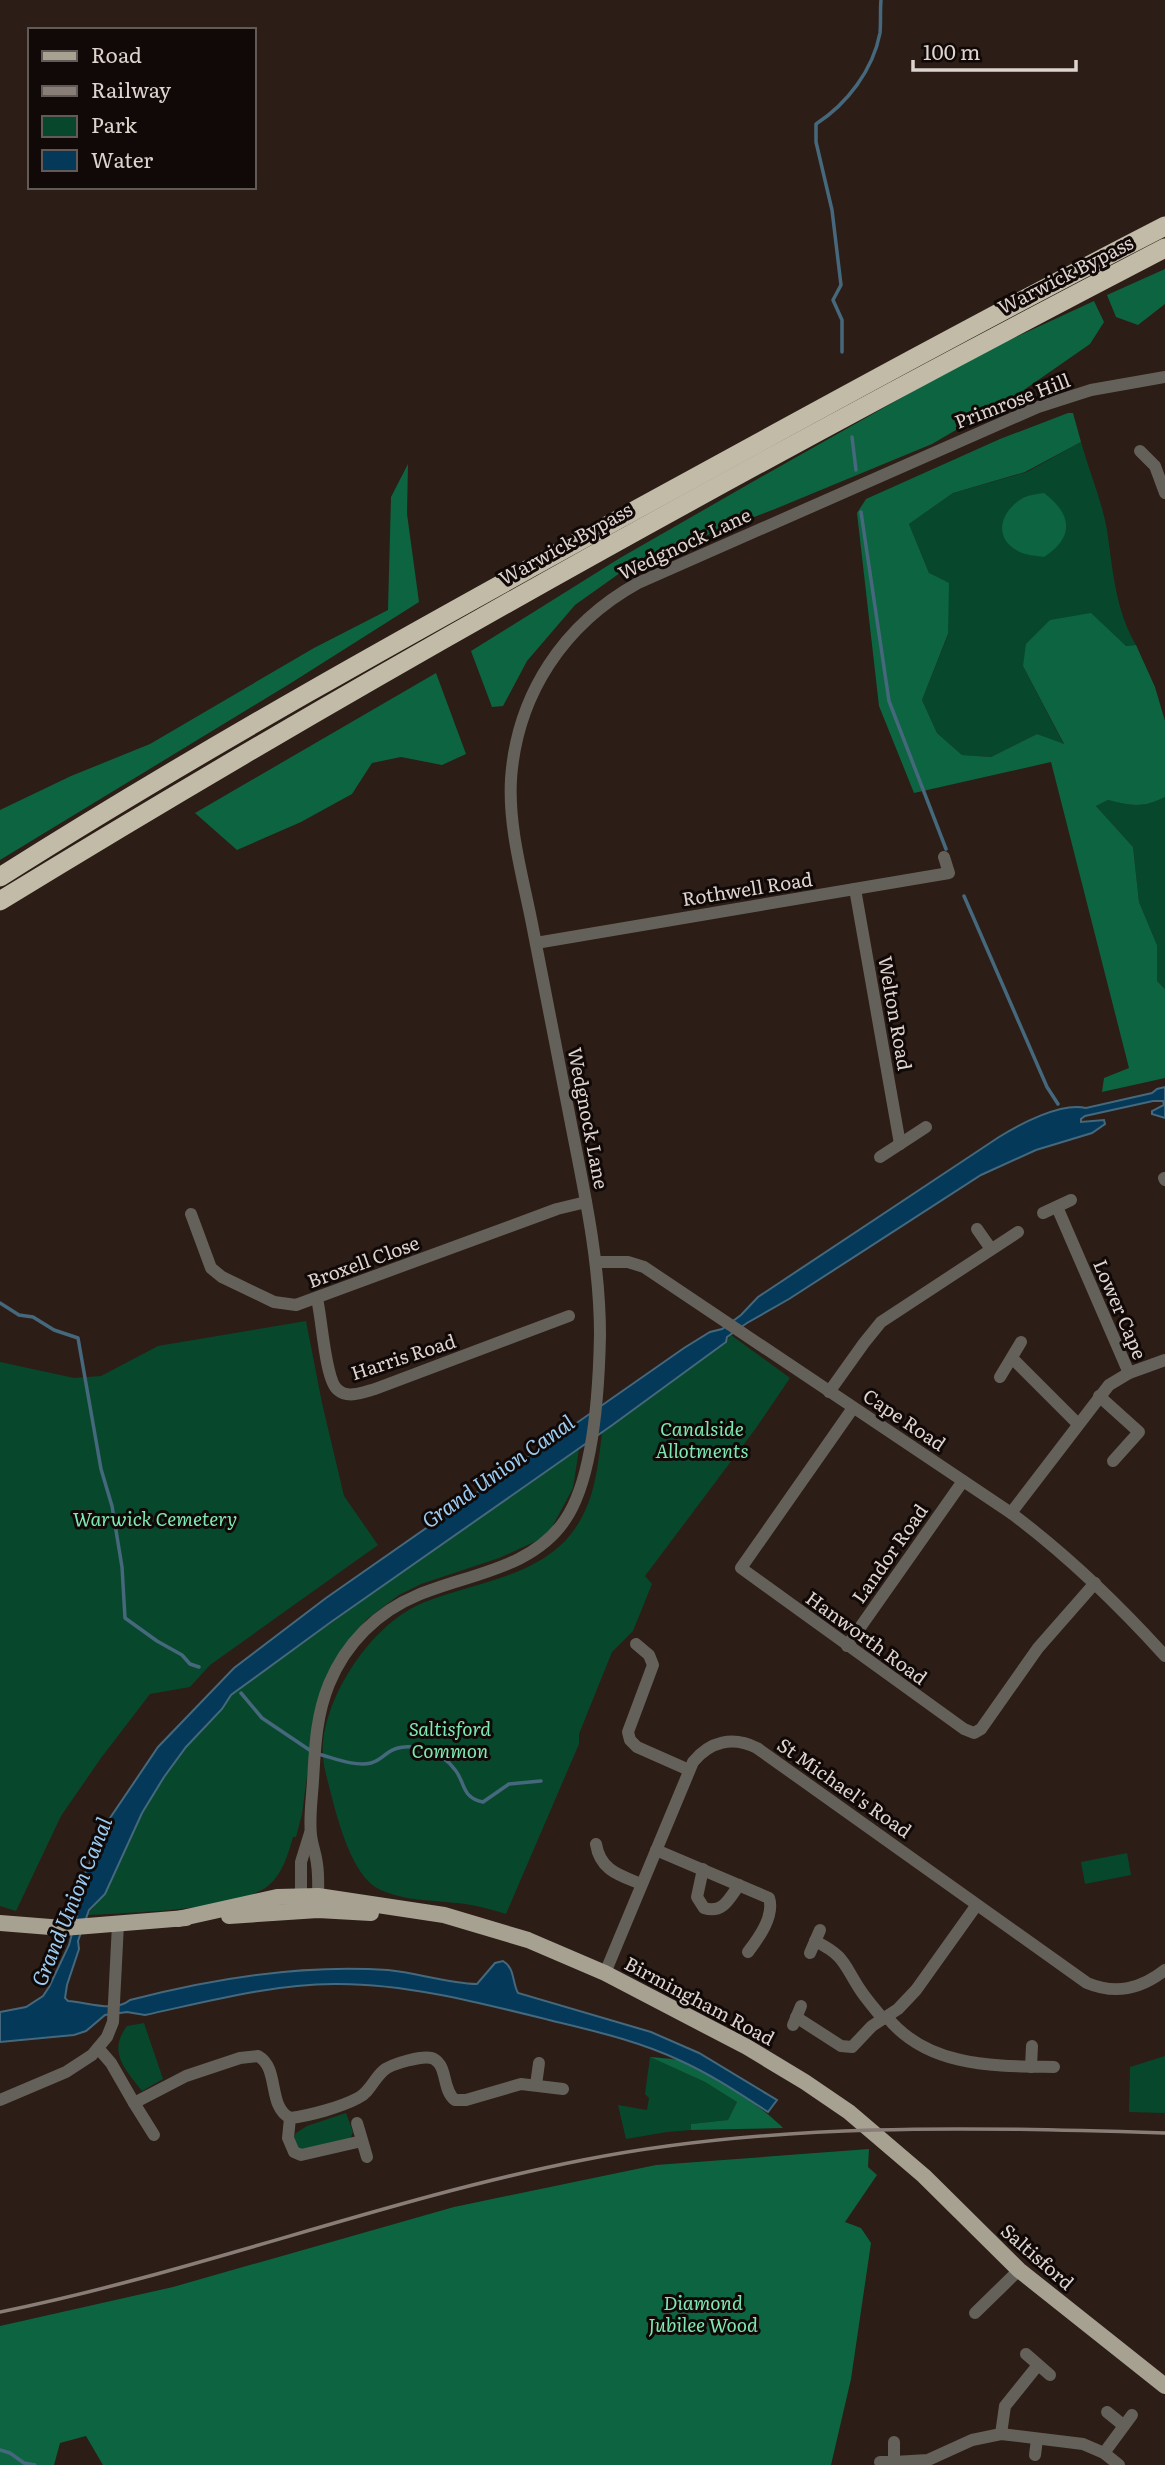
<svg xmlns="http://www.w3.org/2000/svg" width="1165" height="2465" font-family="Literata,serif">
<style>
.green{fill:#07482d}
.forest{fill:#0d6441}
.water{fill:#043959;stroke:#45687c;stroke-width:2}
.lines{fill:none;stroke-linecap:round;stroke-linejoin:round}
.stream{stroke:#45687c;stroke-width:3.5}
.minor{stroke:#64615a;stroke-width:12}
.major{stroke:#a7a192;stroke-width:16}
.highway{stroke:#c2bba8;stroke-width:19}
.rail{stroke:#897d77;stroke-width:3.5}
.labels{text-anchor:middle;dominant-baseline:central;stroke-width:6;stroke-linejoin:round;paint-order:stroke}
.street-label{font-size:19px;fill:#ded4cf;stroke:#100907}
.park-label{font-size:19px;font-style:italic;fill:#7fe9b3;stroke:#100907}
.water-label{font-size:21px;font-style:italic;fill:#9bccf3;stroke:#100907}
</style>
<rect width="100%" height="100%" fill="#2c1d16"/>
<g class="green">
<path d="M1081 442C1089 471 1102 501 1107 530 1113 570 1115 609 1136 645L1126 646 1110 633 1023 666 1064 745 1037 734 991 757 962 755 937 733 922 700 948 635 929 573 909 524 953 493 1027 472Z"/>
<path d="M1165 797V989L1157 981V945L1139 902 1133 847 1096 806 1108 800C1131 806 1144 808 1165 797Z"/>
<path d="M306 1321 322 1403 344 1496 378 1545 210 1665 190 1687 150 1694 101 1758 61 1816 16 1911 0 1906V1362L74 1378 101 1376 158 1346Z"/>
<path d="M731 1335 790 1378 756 1428 645 1576 652 1584 633 1631 612 1652 579 1734V1744L506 1914C493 1910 479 1906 465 1904 436 1900 403 1902 377 1888 352 1874 338 1821 331 1794 327 1777 321 1761 323 1742 329 1689 374 1622 425 1602 471 1584 529 1578 565 1541 594 1510 597 1473 602 1433L726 1342Z"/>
<path d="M579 1449 573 1488 550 1531 543 1538 499 1558 421 1584 399 1595 367 1619 342 1649 309 1761 302 1814 296 1837H293C288 1854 283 1873 269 1885 239 1911 130 1912 87 1915L105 1893 142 1813 164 1777 186 1747 222 1709 231 1695 417 1561Z"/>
<path d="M1127 1853 1131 1875 1085 1884 1081 1862Z"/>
<path d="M144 2023 163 2079 142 2091C126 2070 107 2052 127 2026Z"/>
<path d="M1165 2056V2113L1129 2112 1130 2067Z"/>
<path d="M650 2057 705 2082 737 2102 728 2120 691 2124V2130L667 2132 626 2139 618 2105 647 2110 649 2098 645 2094Z"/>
<path d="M346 2113 353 2132 350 2139 299 2150 294 2137 296 2133 307 2126Z"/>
</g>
<g class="forest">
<path d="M1165 269V304L1138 325 1116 317 1107 295Z"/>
<path d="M1094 301 1104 322 1090 344 1021 392 932 444 775 509 634 563 575 605 527 661 503 706 492 707 471 651 620 558 761 477 979 354Z"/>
<path d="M1068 413H1073L1081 442 1025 472 953 493 909 524 929 573 949 583 948 634 922 700 937 733 962 755 991 757 1037 734 1064 744 1023 666 1026 644 1050 620 1091 613 1126 646 1136 645 1155 687 1165 721V797C1144 808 1131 806 1108 800L1096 806 1133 847 1139 902 1157 945V981L1165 989V1078L1102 1092 1104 1078 1129 1068 1051 762 914 793 879 706 857 513 866 499 1000 439Z"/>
<path d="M408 464 407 514 419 602 291 683 0 860V810L71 776 150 744 314 648 388 610 391 497Z"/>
<path d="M1044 493C1072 514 1075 537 1044 557 1037 556 1028 555 1022 553 992 540 999 512 1023 498 1029 495 1037 494 1044 493Z"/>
<path d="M436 673 466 754 442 765 401 757 372 763 352 794 301 822 237 850 195 813Z"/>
<path d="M650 2057C659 2058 668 2058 677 2060 702 2065 765 2109 783 2128L691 2130V2124L728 2120 737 2102 705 2082Z"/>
<path d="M869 2149 868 2167 877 2175 845 2222 861 2228 871 2243 851 2379 831 2465H103L86 2436 60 2443 54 2465H0V2326L173 2287 454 2207 656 2165Z"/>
</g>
<path class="water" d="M1165 1087V1118L1152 1114V1111L1164 1105 1163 1101H1153L1085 1116 1081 1119V1122L1104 1120 1105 1124 1092 1133 1036 1150 981 1175 789 1299 747 1323 727 1337 726 1342 611 1426 331 1622 231 1695 222 1709 186 1747 164 1777 142 1813 105 1894 89 1910 78 1941 79 1949 67 1985 65 1998 68 2001C87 2002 114 2013 130 2000 214 1978 300 1964 388 1970 418 1973 447 1983 477 1984L495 1963 503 1961C515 1968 512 1982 518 1993L651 2032 699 2053 777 2100 768 2112C740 2094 712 2075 681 2061 639 2041 594 2031 549 2020 481 2003 404 1983 334 1984 272 1984 205 2002 145 2015L127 2012 105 2015 86 2031 74 2035 0 2042V2012L26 2007 43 1996 49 1987 69 1945 78 1911 76 1893 110 1818 158 1747 234 1668 326 1598 684 1348 710 1332 722 1329 741 1315 758 1297 999 1137C1020 1124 1061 1102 1086 1108L1152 1093 1157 1089Z"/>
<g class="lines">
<g class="stream">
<path d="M842 352V320L833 300 841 285 832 210 816 142V124C847 104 873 70 880 33 881 22 880 11 881 0"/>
<path d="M852 437 856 470"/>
<path d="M861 512 889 701 946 849"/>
<path d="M964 896 1047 1087 1058 1104"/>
<path d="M0 1303 19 1315 33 1317 54 1330 78 1338 101 1469 112 1506 122 1567 125 1618 157 1641 182 1655 190 1664 199 1667"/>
<path d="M241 1693 262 1718 311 1751"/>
<path d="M318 1754C334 1758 355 1767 371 1763 379 1761 383 1756 389 1752 399 1745 416 1746 426 1749 438 1753 449 1761 456 1771 465 1783 462 1798 483 1802L509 1784 541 1781"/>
<path d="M0 2450 10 2453 24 2463 35 2465"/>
</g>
<g class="minor">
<path d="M1140 451 1155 466 1165 493"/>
<path d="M855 889 900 1144"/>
<path d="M536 943 949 873 944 857"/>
<path d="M880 1157 926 1127"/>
<path d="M1164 1178 1165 1180"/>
<path d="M1057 1207 1129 1373"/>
<path d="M1043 1213 1071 1200"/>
<path d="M191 1214 211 1268 222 1277 274 1302 296 1305 557 1209 586 1202"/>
<path d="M977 1229 991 1249"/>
<path d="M596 1262H628L644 1267 1011 1513C1067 1555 1118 1604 1165 1656"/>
<path d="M317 1299C322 1318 325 1381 338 1390 348 1399 364 1392 375 1389L569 1316"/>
<path d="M1012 1358 1078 1424"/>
<path d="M1000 1377 1021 1342"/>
<path d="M829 1392 864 1343 881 1322 1018 1232"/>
<path d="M1099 1396 1139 1432 1113 1461"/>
<path d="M853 1408 741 1568 964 1729 974 1733 981 1729 1038 1648 1095 1583"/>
<path d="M1011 1513 1109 1385 1129 1373 1165 1360"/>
<path d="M636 1644 649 1655 653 1665 628 1732 630 1740 637 1747 689 1770"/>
<path d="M847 1646 963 1481"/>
<path d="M596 1844C600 1870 619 1875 641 1884"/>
<path d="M656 1850 769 1898C775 1916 758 1939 748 1952"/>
<path d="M703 1869 697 1897 704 1908C723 1914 729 1899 739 1885"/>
<path d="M318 1903C318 1890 319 1877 317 1864 316 1854 312 1845 311 1835 309 1818 312 1798 313 1781 315 1747 316 1716 329 1684 346 1643 377 1612 418 1595 468 1574 532 1569 565 1520 594 1478 599 1386 600 1335 600 1269 587 1204 574 1139 560 1069 546 999 533 929 524 881 508 829 511 779 517 694 564 624 638 583L1038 407 1091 390 1165 377"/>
<path d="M301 1904V1862L310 1833"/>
<path d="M815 1941C845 1956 843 1963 859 1988 866 1999 875 2009 883 2019"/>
<path d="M810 1953 820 1930"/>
<path d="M605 1973 693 1762C710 1741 733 1736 757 1748L1087 1983C1116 1995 1141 1989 1165 1970"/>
<path d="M796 2017 841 2046 852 2047 872 2026 898 2009 916 1990 976 1906"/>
<path d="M887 2017C928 2068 995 2066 1054 2067"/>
<path d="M793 2025 801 2006"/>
<path d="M98 2048 111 2063 134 2103 186 2076 240 2058 258 2056C280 2068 267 2106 290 2118 309 2116 341 2107 358 2098 370 2092 373 2080 383 2071 390 2064 425 2054 434 2059 448 2067 442 2090 455 2100H466L521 2084 563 2089"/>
<path d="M1031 2067 1032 2046"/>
<path d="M536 2085 539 2063"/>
<path d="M0 2100 66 2072 92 2055 107 2037 113 2022 118 1924"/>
<path d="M134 2103 154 2135"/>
<path d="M290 2118 288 2138 294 2152 301 2155 362 2141"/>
<path d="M357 2123 367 2157"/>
<path d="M975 2313 1019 2270"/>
<path d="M1026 2354 1050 2375"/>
<path d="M1107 2412 1123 2425"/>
<path d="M1001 2434 1005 2406 1038 2365"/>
<path d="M1104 2453 1132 2415"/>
<path d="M1035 2455 1037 2439"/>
<path d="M880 2462H894V2442"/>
<path d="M894 2462 928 2460 972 2440 1001 2434 1083 2444 1104 2453 1119 2465"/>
</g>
<g class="major">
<path d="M229 1916 318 1910 371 1913"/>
<path d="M178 1919 277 1897 318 1896 444 1915 528 1940 605 1973 747 2047 805 2082 849 2112 924 2176 1019 2270 1165 2386"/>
<path d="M0 1923 63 1928 186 1918"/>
</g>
<g class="highway">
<path d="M0 877C202 749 412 633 621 518 802 419 982 320 1165 226"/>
<path d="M0 901C380 668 770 453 1165 248"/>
</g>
<path class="rail" d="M0 2312C197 2272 385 2199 583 2160 775 2122 970 2127 1165 2133"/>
</g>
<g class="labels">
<g class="street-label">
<text transform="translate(1065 274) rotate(-27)">Warwick Bypass</text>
<text transform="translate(1012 400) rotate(-21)">Primrose Hill</text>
<text transform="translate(565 543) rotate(-29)">Warwick Bypass</text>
<text transform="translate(684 543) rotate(-25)">Wedgnock Lane</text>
<text transform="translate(747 888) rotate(-9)">Rothwell Road</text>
<text transform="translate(896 1013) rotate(80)">Welton Road</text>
<text transform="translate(589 1118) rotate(79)">Wedgnock Lane</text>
<text transform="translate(363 1261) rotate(-20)">Broxell Close</text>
<text transform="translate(1121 1309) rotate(67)">Lower Cape</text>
<text transform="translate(403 1356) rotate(-18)">Harris Road</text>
<text transform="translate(905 1419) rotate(34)">Cape Road</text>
<text transform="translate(889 1553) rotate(-55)">Landor Road</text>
<text transform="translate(867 1637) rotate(36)">Hanworth Road</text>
<text transform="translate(845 1787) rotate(35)">St Michael's Road</text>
<text transform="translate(700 2000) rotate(28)">Birmingham Road</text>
<text transform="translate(1038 2256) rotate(41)">Saltisford</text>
</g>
<g class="park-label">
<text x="702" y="1428">Canalside<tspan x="702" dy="22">Allotments</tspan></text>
<text x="155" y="1518">Warwick Cemetery</text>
<text x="450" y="1728">Saltisford<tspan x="450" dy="22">Common</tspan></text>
<text x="703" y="2302">Diamond<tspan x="703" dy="22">Jubilee Wood</tspan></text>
</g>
<g class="water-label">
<text transform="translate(497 1470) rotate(-35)">Grand Union Canal</text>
<text transform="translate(70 1901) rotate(-68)">Grand Union Canal</text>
</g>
</g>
<rect x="28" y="28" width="228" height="161" fill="#100907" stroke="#625a57" stroke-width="2"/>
<rect x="42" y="51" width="35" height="10" fill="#a7a192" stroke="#625a57" stroke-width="2"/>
<text x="91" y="63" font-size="21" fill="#ded4cf">Road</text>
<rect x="42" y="86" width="35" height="10" fill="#897d77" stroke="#625a57" stroke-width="2"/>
<text x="91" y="98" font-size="21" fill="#ded4cf">Railway</text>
<rect x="42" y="116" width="35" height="21" fill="#07482d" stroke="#625a57" stroke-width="2"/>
<text x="91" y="133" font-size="21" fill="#ded4cf">Park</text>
<rect x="42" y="150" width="35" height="21" fill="#043959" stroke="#625a57" stroke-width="2"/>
<text x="91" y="168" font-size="21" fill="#ded4cf">Water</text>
<path d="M913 60v10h163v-10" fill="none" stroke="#ded4cf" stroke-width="3.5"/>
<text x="923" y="60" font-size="21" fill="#ded4cf" stroke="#100907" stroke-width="5" paint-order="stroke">100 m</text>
</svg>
